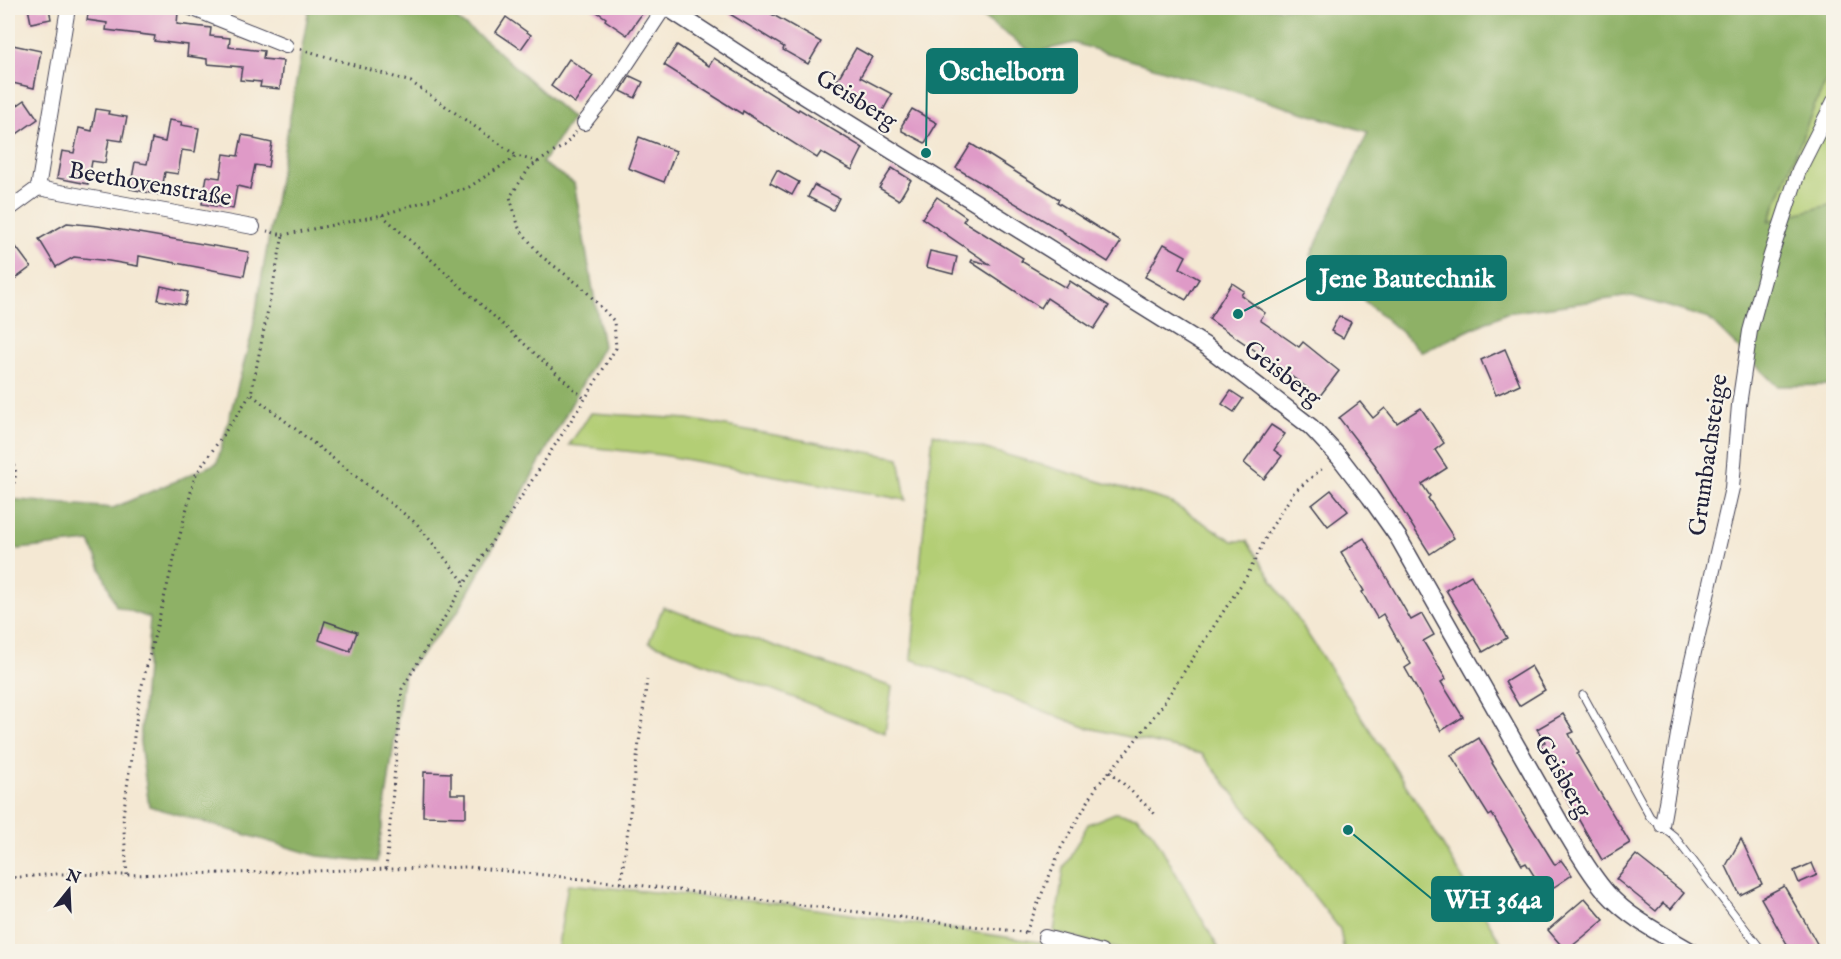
<svg xmlns="http://www.w3.org/2000/svg" width="1841" height="959" font-family="'IM FELL English',serif">
<style>
.green{fill:#b3ce74;stroke:#6a7858;stroke-width:1.5}
.forest{fill:#8eb166;stroke:#586a50;stroke-width:1.5}
.building{fill:#df9ac7}
.lines{fill:none;stroke-linecap:round;stroke-linejoin:round}
.service-casing{stroke:#424052;stroke-width:9}
.minor-casing{stroke:#424052;stroke-width:16}
.tertiary-casing{stroke:#424052;stroke-width:19}
.path{stroke:#424052;stroke-width:3;stroke-dasharray:1.5 4.5;stroke-linecap:butt}
.service{stroke:#fff;stroke-width:7}
.minor{stroke:#fff;stroke-width:14}
.tertiary{stroke:#fff;stroke-width:16}
.labels{text-anchor:middle;dominant-baseline:central;stroke-width:4.5;stroke-linejoin:round;paint-order:stroke}
.street-label{font-size:24px;fill:#22223b;stroke:#f7f3e8}
.leader{fill:none;stroke:#0f766e;stroke-width:2}
.callout-dot{fill:#0f766e;stroke:#f7f3e8;stroke-width:2}
.callout{fill:#0f766e;stroke:#0f766e;stroke-width:2}
.callout-label{font-size:26px;text-anchor:middle;font-weight:bold;fill:#fff}
</style>
<rect width="100%" height="100%" fill="#f7f3e8"/>
<filter id="ink" filterUnits="userSpaceOnUse"><feTurbulence type="fractalNoise" baseFrequency=".0167" numOctaves="2"/><feDisplacementMap in="SourceGraphic" scale="12" xChannelSelector="R" yChannelSelector="G"/><feConvolveMatrix kernelMatrix="1 2 1 2 8 2 1 2 1" color-interpolation-filters="sRGB"/></filter>
<filter id="wash" filterUnits="userSpaceOnUse"><feTurbulence type="fractalNoise" baseFrequency=".008" numOctaves="4" result="noise"/><feDisplacementMap in="SourceGraphic" scale="24" xChannelSelector="R" yChannelSelector="G"/><feGaussianBlur stdDeviation="1.35" result="paint"/><feColorMatrix in="noise" values="0 0 0 0 0 0 0 0 0 0 0 0 0 0 0 0 0 1.4 0 .05"/><feComposite in="paint" operator="in"/></filter>
<g filter="url(#wash)">
<rect width="100%" height="100%" fill="#f4e8d3"/>
<g class="green">
<path d="M1833 67V204L1769 222 1814 107Z"/>
<path d="M591 413 688 419 899 458 906 500 662 455 569 445Z"/>
<path d="M933 434 1168 501 1233 541H1247L1420 807 1506 951H1344L1340 929 1202 754 1085 727 911 659Z"/>
<path d="M663 607 892 687 885 733 649 642Z"/>
<path d="M1115 813 1137 817 1153 833 1220 951H1125L1054 932 1064 868 1088 824Z"/>
<path d="M568 884 782 904 1046 943 1043 952H557Z"/>
</g>
<g class="forest">
<path d="M309 8H441L486 41 572 118 542 163 574 183 603 346 457 613 404 674 377 862 318 856 149 806 140 743 150 618 116 606 90 542 8 550V499L113 508 217 463 252 333Z"/>
<path d="M970 8H1833V67L1814 107 1769 221 1833 204V385L1777 386 1709 319 1632 296 1506 313 1422 352 1402 333 1311 255 1368 132 1074 43 1033 53Z"/>
</g>
<g id="blocks">
<g class="building">
<path d="M28 8H49L51 19 31 23Z"/>
<path d="M89 8H158V9L178 12 177 24 211 28 210 36 230 38 229 47 264 51 263 59 283 61 280 89 260 87 261 82 240 80 242 67 207 64V59L187 56 188 45 154 41 155 36 106 30 107 23 87 20Z"/>
<path d="M591 8H646L627 35 605 20 606 18Z"/>
<path d="M720 8H761L821 42 808 64 783 50 784 47Z"/>
<path d="M506 17 531 35 521 49 496 32Z"/>
<path d="M8 44 41 51 34 88 8 82Z"/>
<path d="M677 45 709 66 714 58 798 111 799 109 863 148 852 170 821 152 817 158 743 111 742 114 664 65Z"/>
<path d="M856 48 872 57 860 77 892 94 881 114 857 102 860 96 836 82Z"/>
<path d="M569 59 593 76 575 103 551 86Z"/>
<path d="M630 76 643 82 635 98 621 91Z"/>
<path d="M25 100 38 119 8 140V112Z"/>
<path d="M96 109 109 111 108 114 127 117 122 141 109 139 105 163 92 161 88 184 57 178 62 151 74 153 79 128 92 131Z"/>
<path d="M912 109 937 123 925 143 902 131V125Z"/>
<path d="M169 120 182 122 181 125 199 128 195 152 182 150 178 174 165 172 161 195 130 189 135 162 147 164 152 139 165 142Z"/>
<path d="M242 135 254 137V139L272 143 268 167 255 165 250 189 237 186 233 209 202 204 207 176 220 178 224 154 238 156Z"/>
<path d="M639 137 676 151 664 182 628 168Z"/>
<path d="M971 144 1059 199 1057 202 1121 242 1108 262 1064 234 1065 233 956 168Z"/>
<path d="M892 168 911 180 899 200 879 188Z"/>
<path d="M777 170 799 182 792 195 770 183Z"/>
<path d="M814 185 839 198 833 210 808 197Z"/>
<path d="M937 197 966 217 963 221 1023 258 1021 261 1066 288 1070 281 1109 306 1094 329 1047 298 1041 308 971 262 972 260 991 265 922 218Z"/>
<path d="M67 223 98 226 249 252 244 276 139 256 138 266 109 261 74 257 56 267 39 239Z"/>
<path d="M1164 244 1186 256 1180 268 1199 279 1186 300 1145 277Z"/>
<path d="M16 247 31 267 8 284V253Z"/>
<path d="M930 251 957 257 953 274 926 267Z"/>
<path d="M1232 283 1244 291 1241 295 1265 313 1260 320 1299 347 1303 342 1339 371 1319 397 1282 369 1209 319Z"/>
<path d="M161 286 188 292 185 305 158 300Z"/>
<path d="M1339 316 1351 322 1343 338 1331 331Z"/>
<path d="M1505 349 1520 384 1496 395 1481 360Z"/>
<path d="M1231 391 1243 399 1234 412 1222 404Z"/>
<path d="M1360 402 1373 418 1385 408 1397 423 1421 408 1444 443 1435 450 1447 468 1422 484 1430 496 1428 498 1454 538 1430 554 1375 467 1376 466 1339 418Z"/>
<path d="M1271 425 1285 434 1274 450 1282 456 1264 479 1244 463Z"/>
<path d="M1331 490 1348 511 1328 526 1312 505Z"/>
<path d="M1364 538 1411 620 1422 614 1434 635 1423 641 1446 679 1441 682 1463 717 1441 731 1405 668 1411 664 1383 614 1377 618 1362 592 1364 591 1341 552Z"/>
<path d="M1471 575 1507 638 1483 652 1446 590Z"/>
<path d="M325 621 357 632 350 651 319 640Z"/>
<path d="M1531 666 1545 690 1519 706 1505 682Z"/>
<path d="M1563 714 1574 732 1569 734 1579 753 1577 754 1630 843 1602 860 1561 789 1565 786 1540 744 1545 742 1537 729Z"/>
<path d="M1479 738 1493 762 1492 763 1555 865 1561 860 1572 875 1545 893 1526 863 1522 865 1492 814 1489 816 1451 755Z"/>
<path d="M424 772 451 773V794H466V817L423 816Z"/>
<path d="M1741 839 1762 884 1740 895 1726 866Z"/>
<path d="M1636 855 1684 893 1671 909 1663 903 1656 911 1616 879Z"/>
<path d="M1812 863 1817 875 1799 883 1794 871Z"/>
<path d="M1784 886 1804 920 1821 951H1791L1761 898Z"/>
<path d="M1585 898 1604 920 1566 951 1548 930Z"/>
</g>
</g>
</g>
<g filter="url(#ink)">
<use href="#blocks" fill-opacity="0" stroke="#424052" stroke-width="1.5"/>
<g class="lines">
<defs>
<path id="service" d="M1583 695 1650 817 1674 836 1763 952"/>
<g id="minor">
<path d="M191 8 286 46"/>
<path d="M584 123 609 91 664 8"/>
<path d="M38 188 253 227"/>
<path d="M8 210 38 188 68 8"/>
<path d="M1662 825 1688 678 1732 488 1739 405 1750 331 1770 258 1799 170 1834 101"/>
<path d="M1045 937 1101 952"/>
</g>
<path id="tertiary" d="M668 8 771 75 1206 346 1311 427 1340 458 1370 497 1398 537 1562 826C1576 848 1589 873 1607 893 1630 919 1662 934 1692 952"/>
</defs>
<use href="#service" class="service-casing"/>
<use href="#minor" class="minor-casing"/>
<use href="#tertiary" class="tertiary-casing"/>
<g class="path">
<path d="M301 49 411 82 517 156"/>
<path d="M382 215 585 399"/>
<path d="M283 235 382 215 469 187 517 156 538 162"/>
<path d="M252 395 417 524 465 583"/>
<path d="M8 441 16 473 8 512"/>
<path d="M1110 771 1155 814"/>
<path d="M386 869 402 689 465 583 585 399 616 348 614 321 582 287 541 256 519 228 510 197 530 167 565 145 576 132"/>
<path d="M127 875 123 816 140 693 195 476 251 394 283 235 267 231"/>
<path d="M8 878 56 874 127 875 274 872 468 867 621 883 1030 933"/>
<path d="M621 883 647 680"/>
<path d="M1026 932 1061 848 1097 786 1128 750 1161 707 1248 574 1269 531 1294 492 1325 466"/>
</g>
<use href="#service" class="service"/>
<use href="#minor" class="minor"/>
<use href="#tertiary" class="tertiary"/>
</g>
</g>
<g class="labels">
<g class="street-label">
<text transform="translate(856 100) rotate(32)">Geisberg</text>
<text transform="translate(150 185) rotate(10)">Beethovenstraße</text>
<text transform="translate(1282 374) rotate(38)">Geisberg</text>
<text transform="translate(1709 455) rotate(-82)">Grumbachsteige</text>
<text transform="translate(1562 777) rotate(60)">Geisberg</text>
</g>
</g>
<path class="leader" d="M926 153L927 71M1238 314L1307 278M1348 830L1432 899"/>
<g class="callout-dot">
<circle cx="926" cy="153" r="6"/>
<circle cx="1238" cy="314" r="6"/>
<circle cx="1348" cy="830" r="6"/>
</g>
<g class="callout">
<rect x="927" y="49" width="150" height="44" rx="6"/>
<rect x="1307" y="256" width="199" height="44" rx="6"/>
<rect x="1432" y="877" width="121" height="44" rx="6"/>
</g>
<g class="callout-label">
<text x="1002" y="80">Oschelborn</text>
<text x="1407" y="287">Jene Bautechnik</text>
<text x="1493" y="908">WH 364a</text>
</g>
<rect width="1841" height="959" fill="none" stroke="#f7f3e8" stroke-width="30"/>
<g transform="translate(69 890) rotate(18)" stroke="#f7f3e8" stroke-width="4.5" paint-order="stroke">
<path d="M0-4.5L10 22L0 15L-10 22Z" fill="#22223b"/>
<text y="-9" font-size="16" font-weight="bold" text-anchor="middle" fill="#22223b">N</text>
</g>
</svg>
